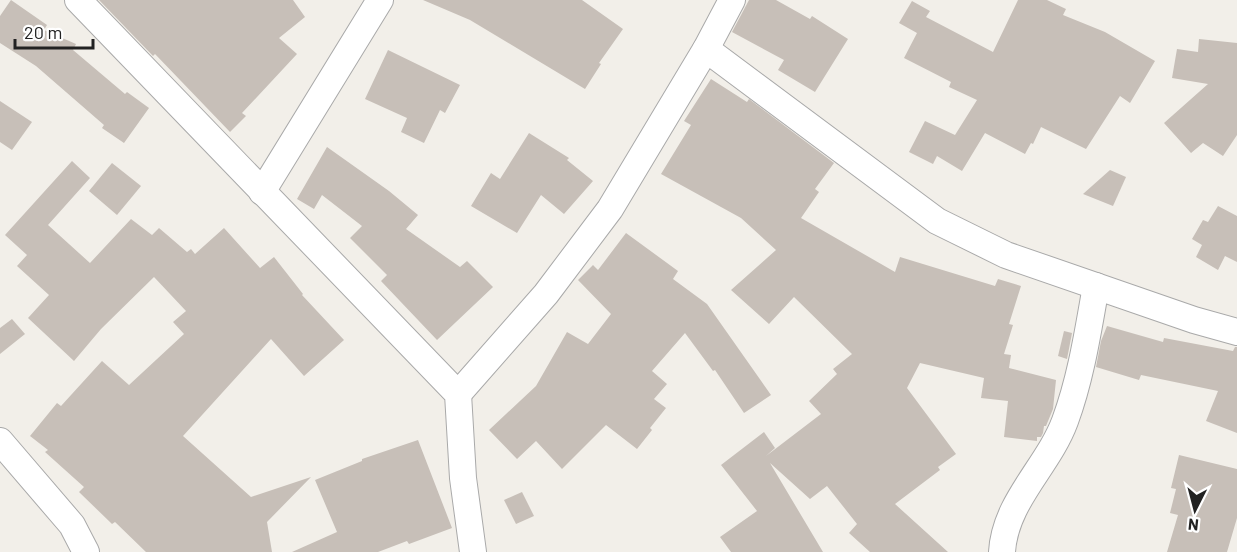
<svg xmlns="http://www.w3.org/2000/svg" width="1237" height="552" font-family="Barlow,sans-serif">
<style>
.building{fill:#c7bfb8}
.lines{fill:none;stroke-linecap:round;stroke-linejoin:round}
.minor-casing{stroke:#a9a9a9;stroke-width:28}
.minor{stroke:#fff;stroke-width:26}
</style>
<rect width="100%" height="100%" fill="#f2efe9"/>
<g class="building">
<path d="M11 0 47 25 44 30 76 44 73 50 125 94 127 92 149 108 124 143 102 128 104 125 36 66 0 43V16Z"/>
<path d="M99 0H293L305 17 279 38 297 54 242 113 246 116 230 132 155 54 153 56Z"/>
<path d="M423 0H582L623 29 599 63 601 64 585 89 470 20Z"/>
<path d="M749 0H776L810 19 812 16 848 39 815 92 778 70 784 60 732 32Z"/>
<path d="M1018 0H1047L1066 9 1063 15 1105 32 1155 61 1130 103 1120 96 1086 149 1041 127 1033 144 1031 143 1025 154 985 133 962 171 937 156 933 164 909 152 925 121 955 135 977 100 949 87 951 82 904 58 917 33 899 23 912 1 930 11 926 17 993 52Z"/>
<path d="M1199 39 1237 43V135L1223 156 1203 143 1191 153 1164 123 1208 84 1172 78 1177 49 1198 52Z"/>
<path d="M388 50 460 85 445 113 440 110 424 143 401 132 407 118 365 99Z"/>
<path d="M711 79 747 102 749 99 834 163 815 189 819 192 801 218 895 272 900 257 995 286 998 279 1021 286 1009 324 1013 325 1004 354 1011 355 1009 368 1056 380 1053 409 1046 426H1044L1043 433 1041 437H1037V441L1004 437 1008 401 981 398 984 378 920 363 907 388 956 454 938 467 940 470 895 504 948 552H870L849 533 857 524 827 486 810 499 770 463 823 552H731L720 537 757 511 721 465 764 432 775 448 766 456 821 414 809 401 837 374 833 369 852 354 794 297 769 324 731 290 776 250 741 218 661 174 691 125 684 121Z"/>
<path d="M0 101 32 122 12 150 0 142Z"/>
<path d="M529 133 569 158 567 160 593 181 564 214 541 195 517 233 471 206 491 173 500 179Z"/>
<path d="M327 147 389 191 418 215 406 229 460 267 467 261 493 287 437 340 381 281 387 275 350 238 362 226 322 195 314 209 297 199Z"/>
<path d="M72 161 90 178 48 225 90 263 131 219 152 235 159 228 187 252 191 249 195 254 224 228 260 268 274 257 303 294 302 295 344 340 304 376 271 339 183 436 251 497 311 477 267 522 272 552H146L115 522 112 524 79 492 84 487 45 452 48 450 30 436 57 403 61 406 102 361 129 385 184 334 173 322 186 311 154 277 101 329 74 361 28 318 49 295 17 266 27 255 5 235Z"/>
<path d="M112 163 141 186 117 215 89 191Z"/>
<path d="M1110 170 1126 177 1113 206 1083 194Z"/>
<path d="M1218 206 1237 216V262L1225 256 1218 270 1196 257 1202 245 1192 239 1203 220 1208 222Z"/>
<path d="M626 233 678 271 673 279 707 304 771 395 744 413 715 370 713 371 685 333 652 371 667 384 654 399 666 408 650 428 652 430 637 449 606 425 562 469 536 441 517 459 489 430 536 386 567 332 588 344 611 314 578 280 593 265 598 270Z"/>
<path d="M12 319 25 334 0 354V328Z"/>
<path d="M1107 326 1163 342 1164 338 1233 351 1235 347H1237V433L1206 421 1218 391 1141 375 1139 380 1096 367 1101 341Z"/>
<path d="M1064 331 1072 333 1067 359 1058 356Z"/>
<path d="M418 440 452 528 409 544 407 541 378 552H292L337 532 315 480 362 461V459Z"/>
<path d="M1179 455 1237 469V518L1227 552H1167L1178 515 1170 513 1176 489 1171 488Z"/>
<path d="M522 492 534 516 516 524 504 500Z"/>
</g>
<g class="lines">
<defs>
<g id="minor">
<path d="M78 0 458 394 463 478 473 552"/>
<path d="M706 49 937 221 1006 255 1194 320 1237 332"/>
<path d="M262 192 380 0"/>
<path d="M458 394 546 294 610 209 706 49 732 0"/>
<path d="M0 441 72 525 86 552"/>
<path d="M1002 552C1005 501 1048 467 1065 421 1081 378 1088 331 1096 286"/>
</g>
</defs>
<use href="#minor" class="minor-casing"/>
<use href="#minor" class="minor"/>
</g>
<g transform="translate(1195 510) rotate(186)" stroke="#ffffff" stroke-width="4.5" paint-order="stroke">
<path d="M0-4.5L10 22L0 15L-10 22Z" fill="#222222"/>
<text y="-9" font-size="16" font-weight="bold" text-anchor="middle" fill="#222222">N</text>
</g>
<path d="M15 39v9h78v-9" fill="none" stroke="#222222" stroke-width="3"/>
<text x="24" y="39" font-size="18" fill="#222222" stroke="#ffffff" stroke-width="4.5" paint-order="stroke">20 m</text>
</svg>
